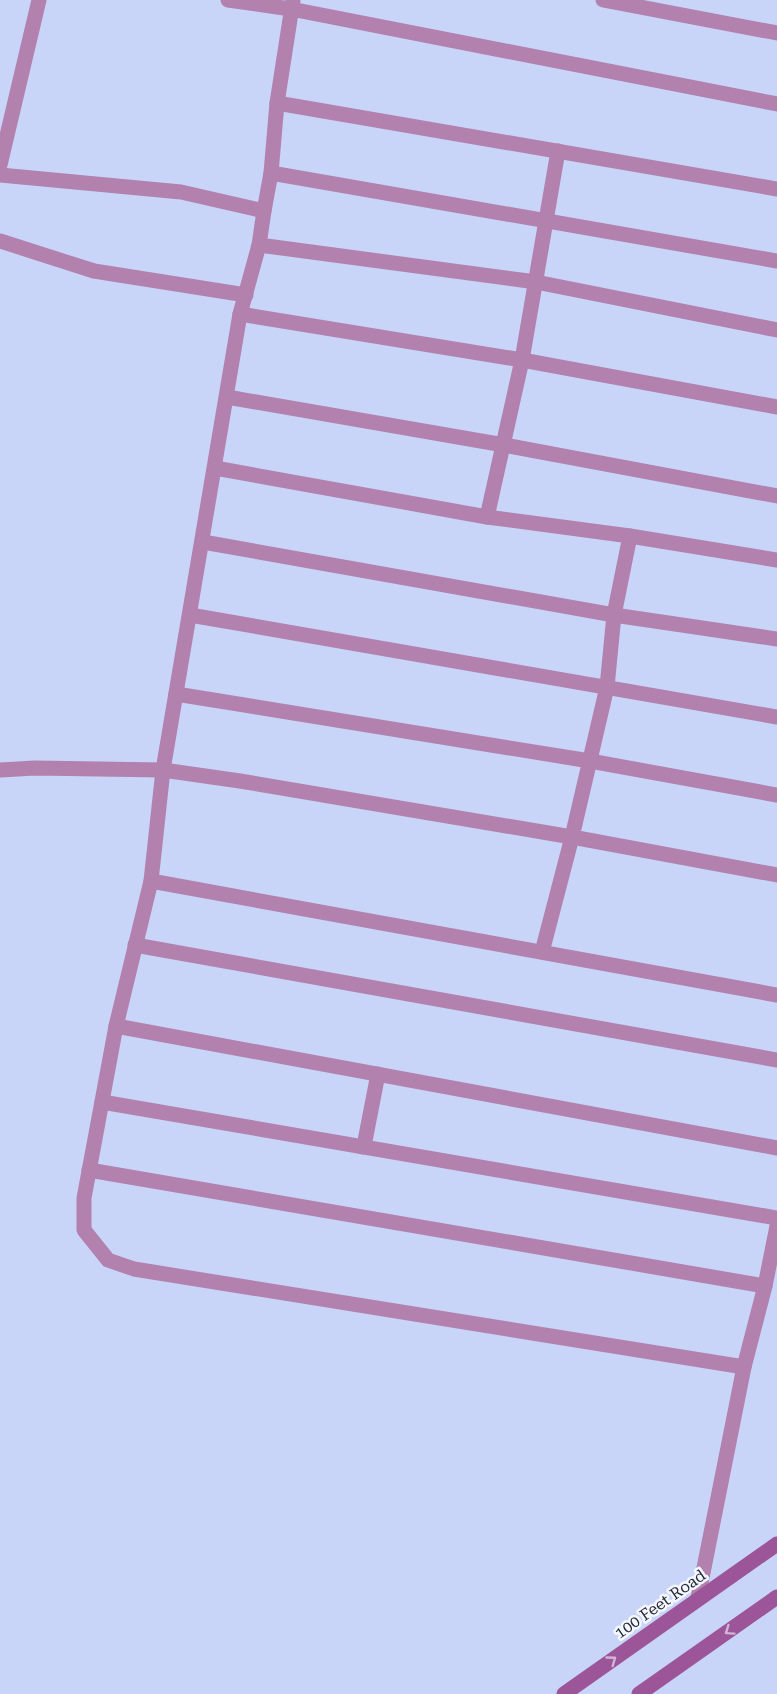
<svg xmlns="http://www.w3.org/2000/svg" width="777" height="1694" font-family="'Roboto Serif',serif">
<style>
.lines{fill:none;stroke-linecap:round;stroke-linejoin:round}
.minor{stroke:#b281ae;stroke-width:15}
.secondary{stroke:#9d5599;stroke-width:15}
.oneway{stroke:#d1b6d6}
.labels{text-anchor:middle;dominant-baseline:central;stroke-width:5;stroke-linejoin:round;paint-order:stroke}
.street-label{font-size:16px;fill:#272c39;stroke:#f4f7fe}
</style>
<rect width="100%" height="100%" fill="#c8d5f8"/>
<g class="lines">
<g class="minor">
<path d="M228 0 291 9 777 104"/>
<path d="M293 0 277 103 271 173 264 211 259 245 240 314 163 770 151 881 116 1026 84 1198V1230L108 1260 134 1269 744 1367"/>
<path d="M603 0 777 33"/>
<path d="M277 103 777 189"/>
<path d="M0 165 39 0"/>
<path d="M271 173 777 261"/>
<path d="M0 175 181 192 264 211"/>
<path d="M0 241 94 271 246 295"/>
<path d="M259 245 536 282 777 330"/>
<path d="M240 314 522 360 777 407"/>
<path d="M227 397 504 445 777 496"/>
<path d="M215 468 487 517 630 536 777 560"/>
<path d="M487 517 522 360 558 151"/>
<path d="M203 542 614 615 777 639"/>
<path d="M190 615 777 717"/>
<path d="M176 694 590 761 777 795"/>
<path d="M0 770 35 768 163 770 240 781 572 837 777 875"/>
<path d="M151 881 777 995"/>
<path d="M135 945 777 1060"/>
<path d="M542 952 572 837 607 687 614 615 630 536"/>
<path d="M116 1026 777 1148"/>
<path d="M102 1102 777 1218"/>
<path d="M362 1147 364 1146 378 1074"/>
<path d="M89 1170 765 1286"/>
<path d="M698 1598 744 1367 765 1286 777 1226"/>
</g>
<g class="secondary">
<path d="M564 1694 777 1544"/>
<path d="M639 1694 777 1597"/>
</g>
</g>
<defs><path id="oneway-chevron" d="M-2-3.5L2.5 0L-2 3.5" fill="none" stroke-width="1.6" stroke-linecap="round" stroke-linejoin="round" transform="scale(1.5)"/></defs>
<g class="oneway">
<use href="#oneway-chevron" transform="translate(729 1631) rotate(145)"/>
<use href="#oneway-chevron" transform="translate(612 1660) rotate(-36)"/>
</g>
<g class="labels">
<g class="street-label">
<text transform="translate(660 1604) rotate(-35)">100 Feet Road</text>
</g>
</g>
</svg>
